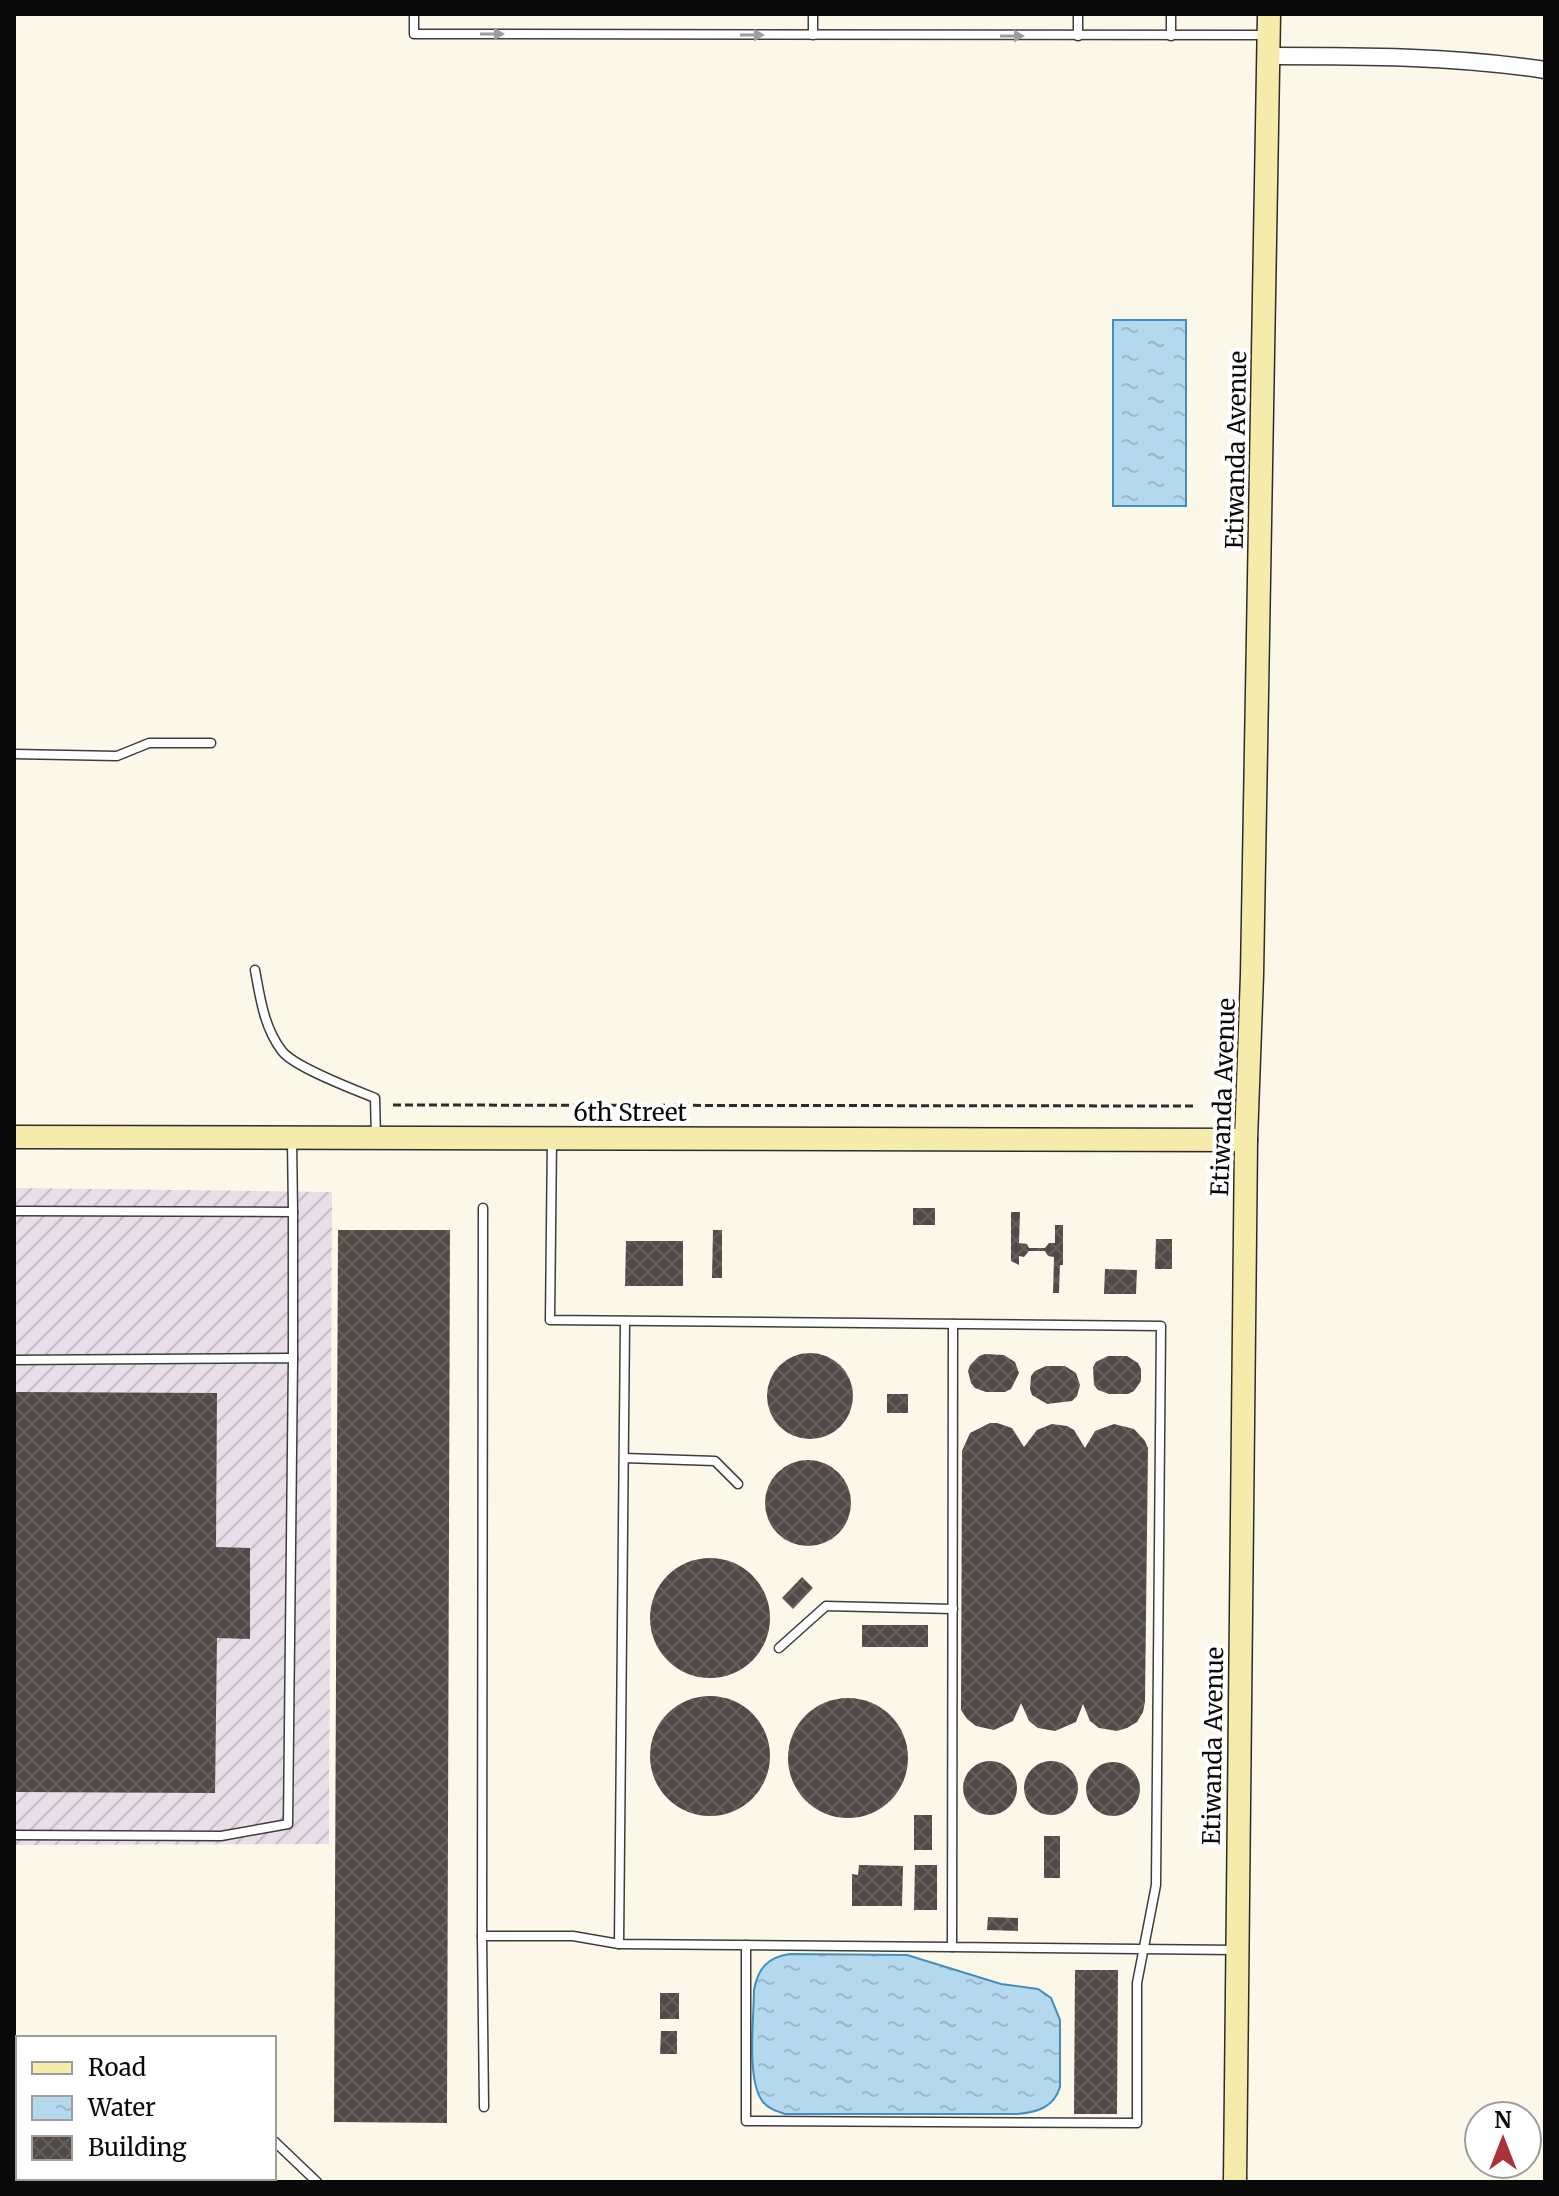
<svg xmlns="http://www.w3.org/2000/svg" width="1559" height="2196" font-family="Merriweather,serif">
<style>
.industrial{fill:url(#industrial-furrows)}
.water{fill:url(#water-ripples);stroke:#438fbc;stroke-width:2}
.building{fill:url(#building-cross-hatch)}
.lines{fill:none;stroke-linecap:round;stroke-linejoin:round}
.lane-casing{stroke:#3d3d3d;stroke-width:11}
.street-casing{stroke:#3d3d3d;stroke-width:19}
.secondary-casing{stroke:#2c2c2c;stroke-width:25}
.path{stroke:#2c2c2c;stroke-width:3;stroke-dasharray:8 4;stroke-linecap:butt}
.lane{stroke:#fff;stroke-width:8}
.street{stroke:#fff;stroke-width:16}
.secondary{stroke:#f5ebab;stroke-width:22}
.oneway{fill:#9d9d9d}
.labels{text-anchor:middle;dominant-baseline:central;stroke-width:8;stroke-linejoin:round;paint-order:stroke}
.street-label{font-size:24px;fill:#0a0a0a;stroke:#fff}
</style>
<defs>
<pattern id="industrial-furrows" width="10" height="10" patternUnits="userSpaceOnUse" patternTransform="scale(2)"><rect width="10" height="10" fill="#e7dee8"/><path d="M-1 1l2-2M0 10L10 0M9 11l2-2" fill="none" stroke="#c5bdc6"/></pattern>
<pattern id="water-ripples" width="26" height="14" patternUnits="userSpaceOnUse" patternTransform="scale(2)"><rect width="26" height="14" fill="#b4d9ee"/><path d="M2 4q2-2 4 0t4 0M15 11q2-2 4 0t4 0" fill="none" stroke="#99b9cb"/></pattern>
<pattern id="building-cross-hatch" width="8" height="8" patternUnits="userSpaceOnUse" patternTransform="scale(2)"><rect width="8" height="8" fill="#514b48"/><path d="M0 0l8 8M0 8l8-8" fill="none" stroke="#65605e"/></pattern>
</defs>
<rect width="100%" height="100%" fill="#fcf8e9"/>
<path class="industrial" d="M14 1188 332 1192 329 1844 14 1845Z"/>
<g class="water">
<rect x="1113" y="320" width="73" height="186"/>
<path d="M790 1954 907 1955 1001 1984 1038 1989 1051 1998 1060 2020V2087C1054 2107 1038 2112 1018 2114H785C776 2111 769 2109 763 2102 746 2081 754 2018 754 1990 758 1968 768 1957 790 1954Z"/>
</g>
<g class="building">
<rect x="913" y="1208" width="22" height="17"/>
<path d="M1011 1212H1020L1019 1243 1027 1244 1029 1248H1045L1049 1243H1055V1225H1063V1265H1060L1059 1293H1053L1054 1257 1048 1256 1045 1251H1029L1024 1257 1019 1256V1265L1011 1261Z"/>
<path d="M338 1230H450L447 2123 334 2122Z"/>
<path d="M713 1230H722V1278H712Z"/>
<path d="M1156 1239H1172V1269H1155Z"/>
<path d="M626 1241H683V1286H625Z"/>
<path d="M1105 1269 1137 1270 1136 1294H1104Z"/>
<circle cx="810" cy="1396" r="43"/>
<path d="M985 1354 1004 1355 1015 1362 1019 1373 1011 1389 1005 1392H986L975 1388 971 1383 968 1371 970 1365 979 1356Z"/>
<path d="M1108 1356H1127L1138 1363 1141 1369V1381L1134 1391 1128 1394H1109L1098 1390 1094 1385 1093 1367 1096 1362Z"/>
<path d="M1046 1366H1065L1076 1373 1080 1385 1077 1396 1072 1401 1047 1404 1032 1395 1030 1389 1031 1376 1035 1371Z"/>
<path d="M14 1392 217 1393 216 1547 250 1548V1639L217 1638 215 1793 14 1792Z"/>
<rect x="887" y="1394" width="21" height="19"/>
<path d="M990 1423H997L1012 1428 1024 1447 1037 1430 1052 1424 1067 1426 1074 1430 1085 1448 1095 1431 1114 1424 1134 1429 1145 1441 1148 1448 1145 1702 1143 1712 1137 1722 1127 1728 1117 1731 1099 1728 1090 1721 1083 1704 1076 1722 1055 1731 1038 1728 1029 1721 1021 1703 1013 1721 994 1730 976 1726 967 1719 961 1710 962 1451 970 1433Z"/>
<circle cx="808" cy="1503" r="43"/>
<circle cx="710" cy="1618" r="60"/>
<path d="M802 1577 813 1588 793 1609 782 1598Z"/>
<rect x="862" y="1625" width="66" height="22"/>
<circle cx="710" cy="1756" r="60"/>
<circle cx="848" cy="1758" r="60"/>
<circle cx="990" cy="1788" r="27"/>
<circle cx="1051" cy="1788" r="27"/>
<circle cx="1113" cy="1789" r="27"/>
<rect x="914" y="1815" width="18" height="35"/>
<rect x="1044" y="1836" width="16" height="42"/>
<path d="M859 1865 903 1866 902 1906H852V1874L858 1875Z"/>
<path d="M915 1865H937V1910H914Z"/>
<path d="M988 1917 1018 1918V1931L987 1930Z"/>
<path d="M1075 1970H1118L1117 2114H1074Z"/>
<rect x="660" y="1993" width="19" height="26"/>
<path d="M661 2031H677V2054H660Z"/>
<path d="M18 2114V2178H124L123 2182H14V2116Z"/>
<path d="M182 2178H229L238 2182H172Z"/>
</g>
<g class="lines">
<defs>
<g id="lane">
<path d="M414 14V34L1268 35"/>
<path d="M1171 14V36"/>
<path d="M813 35V14"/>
<path d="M1078 36V14"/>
<path d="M14 754 117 756 149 743H211"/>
<path d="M255 970C260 997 264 1028 282 1051 294 1067 355 1090 375 1098L376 1138"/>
<path d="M552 1138 550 1320 1161 1326 1156 1885 1137 1983V2123L746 2121V1945"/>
<path d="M483 1208 482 1936H573L619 1944"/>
<path d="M14 1211 293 1212 292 1140"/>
<path d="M625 1321 619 1944 952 1947"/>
<path d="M953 1324 952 1947 1236 1950"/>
<path d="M293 1358V1212"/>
<path d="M14 1360 293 1358 288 1824 221 1836 14 1835"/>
<path d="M624 1458 715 1461 738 1484"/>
<path d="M779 1648 826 1606 953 1609"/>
<path d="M482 1936 484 2107"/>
<path d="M14 2045H18"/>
<path d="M274 2141 317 2182"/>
</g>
<path id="street" d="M1269 56C1361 56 1454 56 1545 70"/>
<g id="secondary">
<path d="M14 1137 1246 1140"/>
<path d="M1235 2182 1246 1140 1252 975 1269 14"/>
</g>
</defs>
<use href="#lane" class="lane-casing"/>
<use href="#street" class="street-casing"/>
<use href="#secondary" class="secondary-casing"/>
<path class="path" d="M393 1105 1197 1106"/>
<use href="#lane" class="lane"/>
<use href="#street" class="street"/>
<use href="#secondary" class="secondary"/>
</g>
<defs><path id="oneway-solid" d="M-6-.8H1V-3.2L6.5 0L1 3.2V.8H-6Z" transform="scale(2)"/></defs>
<g class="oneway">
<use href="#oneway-solid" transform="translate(492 34)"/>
<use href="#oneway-solid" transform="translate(752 35)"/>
<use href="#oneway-solid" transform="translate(1012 36)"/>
</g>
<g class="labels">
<g class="street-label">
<text transform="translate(1236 450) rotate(-89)">Etiwanda Avenue</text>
<text transform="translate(1223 1097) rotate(-88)">Etiwanda Avenue</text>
<text x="630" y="1112">6th Street</text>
<text transform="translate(1213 1746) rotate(-89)">Etiwanda Avenue</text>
</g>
</g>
<rect width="1559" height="2196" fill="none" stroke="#0a0a0a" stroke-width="32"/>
<rect x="16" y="2036" width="260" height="144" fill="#ffffff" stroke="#9d9d9d" stroke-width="2"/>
<rect x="32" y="2062" width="40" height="12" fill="#f5ebab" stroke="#9d9d9d" stroke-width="2"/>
<text x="88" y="2076" font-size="24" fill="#0a0a0a">Road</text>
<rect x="32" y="2096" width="40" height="24" fill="url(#water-ripples)" stroke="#9d9d9d" stroke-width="2"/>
<text x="88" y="2116" font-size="24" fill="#0a0a0a">Water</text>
<rect x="32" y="2136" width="40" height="24" fill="url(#building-cross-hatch)" stroke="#9d9d9d" stroke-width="2"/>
<text x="88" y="2156" font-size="24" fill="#0a0a0a">Building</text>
<g transform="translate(1503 2140)"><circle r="38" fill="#ffffff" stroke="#9d9d9d" stroke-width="2"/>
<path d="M0-6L14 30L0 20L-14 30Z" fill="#a8333b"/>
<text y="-12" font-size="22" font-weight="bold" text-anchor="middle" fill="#0a0a0a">N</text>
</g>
</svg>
